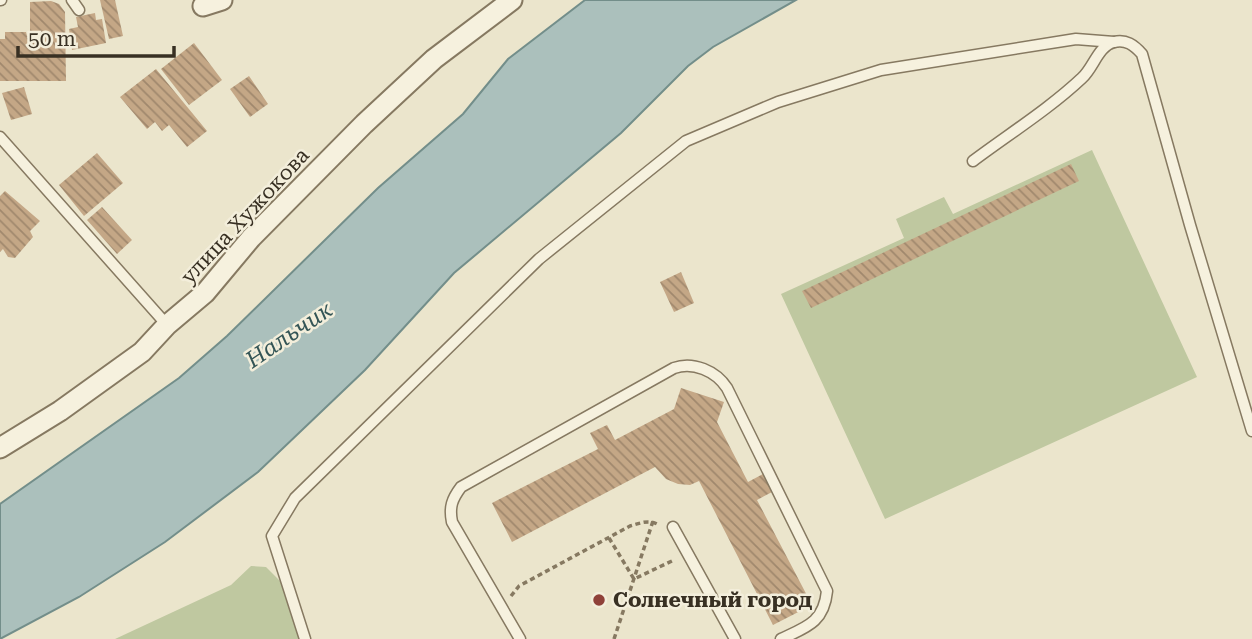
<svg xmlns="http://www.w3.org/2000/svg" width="1252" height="639" font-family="'Roboto Serif',serif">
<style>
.grass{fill:#bfc8a0}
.water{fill:#abc0bc;stroke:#738e8a;stroke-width:2}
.building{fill:url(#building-back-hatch)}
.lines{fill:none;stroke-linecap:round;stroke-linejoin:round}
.service-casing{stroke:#867961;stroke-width:13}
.minor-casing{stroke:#867961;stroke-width:23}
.path{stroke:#867961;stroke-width:3.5;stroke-dasharray:5 3.5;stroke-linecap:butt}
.service{stroke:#f6f1de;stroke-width:10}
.minor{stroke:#f6f1de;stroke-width:19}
.poi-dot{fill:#8f4138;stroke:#f3eedb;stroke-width:2.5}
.labels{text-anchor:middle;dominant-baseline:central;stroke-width:5;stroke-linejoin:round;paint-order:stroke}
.street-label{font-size:21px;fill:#383023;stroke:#f3eedb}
.poi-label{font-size:21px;font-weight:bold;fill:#383023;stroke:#f3eedb;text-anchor:start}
.water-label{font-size:23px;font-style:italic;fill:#345556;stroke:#f3eedb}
</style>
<defs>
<pattern id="building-back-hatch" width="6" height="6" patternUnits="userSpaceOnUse" patternTransform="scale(1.75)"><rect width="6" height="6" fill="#c4a786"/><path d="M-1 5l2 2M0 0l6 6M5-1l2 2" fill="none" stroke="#a0886d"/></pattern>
</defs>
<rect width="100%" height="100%" fill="#ebe5cc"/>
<g class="grass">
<path d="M1092 150 1197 377 885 519 781 294 904 238 896 219 944 197 953 214Z"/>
<path d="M251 566 266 567 285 586 301 639H115L231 585Z"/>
</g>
<path class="water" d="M585 0H796L713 47 688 66 621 133 454 273 365 370 258 472 165 542 79 597 0 639V504L179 378 227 336 378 188 463 114 508 59Z"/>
<g class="building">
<path d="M100 0H115L123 36 109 39Z"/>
<path d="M51 1 59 4 65 12 66 81H0V39H5V32H26L27 36H30V2Z"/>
<path d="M95 13 96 20 102 19 106 43 72 50 69 29 78 27 76 17Z"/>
<path d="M194 43 222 80 189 105 161 69Z"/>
<path d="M156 69 207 131 187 147 169 125 162 131 155 122 147 129 120 97Z"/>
<path d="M249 76 268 104 250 117 230 89Z"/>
<path d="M24 87 32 114 11 120 2 93Z"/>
<path d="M97 153 123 183 84 216 59 185Z"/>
<path d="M1071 164 1079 181 811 308 802 291Z"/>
<path d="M5 191 40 221 30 231 33 237 15 258 8 257 3 249 0 252V196Z"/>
<path d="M102 207 132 240 117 254 87 220Z"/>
<path d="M681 272 694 303 674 312 660 282Z"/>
<path d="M681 388 724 402 717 422 748 482 763 474 772 492 757 500 812 605 773 625 699 481 690 485 678 484 666 479 655 467 512 542 492 503 598 449 590 433 607 425 615 440 674 409Z"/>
</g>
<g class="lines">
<defs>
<g id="service">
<path d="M0 0H1"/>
<path d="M72 0 79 10"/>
<path d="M0 137 167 325"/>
<path d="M973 161C1009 134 1049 109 1082 78 1094 67 1098 46 1114 42 1126 39 1134 45 1142 54L1190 225 1252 431"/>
<path d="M673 527 735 639"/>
<path d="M305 639 272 536 295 498 539 259 686 141 778 102 881 70 1076 39 1114 42"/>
<path d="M520 639 452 522C449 507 452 499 461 487L674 368C693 361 716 371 727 388L827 591C824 622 807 627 781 639"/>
</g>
<g id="minor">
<path d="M203 6 222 0"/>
<path d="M0 448 60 411 142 352 167 325 205 293 251 238 364 124 434 59 512 0"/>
</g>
</defs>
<use href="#service" class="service-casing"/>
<use href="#minor" class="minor-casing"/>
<g class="path">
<path d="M609 538 634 579 674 560"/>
<path d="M511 596 519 586 630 526C641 523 649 519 659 525"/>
<path d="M614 639 653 521"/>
</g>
<use href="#service" class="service"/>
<use href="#minor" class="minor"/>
</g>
<circle class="poi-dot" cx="599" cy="600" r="7"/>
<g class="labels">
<g class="street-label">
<text transform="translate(245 216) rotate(-47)">улица Хужокова</text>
</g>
<g class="poi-label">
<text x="613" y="600">Солнечный город</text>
</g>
<g class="water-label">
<text transform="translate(289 335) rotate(-34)">Нальчик</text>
</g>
</g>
<path d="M18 46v10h156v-10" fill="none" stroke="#383023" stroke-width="3.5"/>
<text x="28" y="46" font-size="21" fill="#383023" stroke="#f3eedb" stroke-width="5" paint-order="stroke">50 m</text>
</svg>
